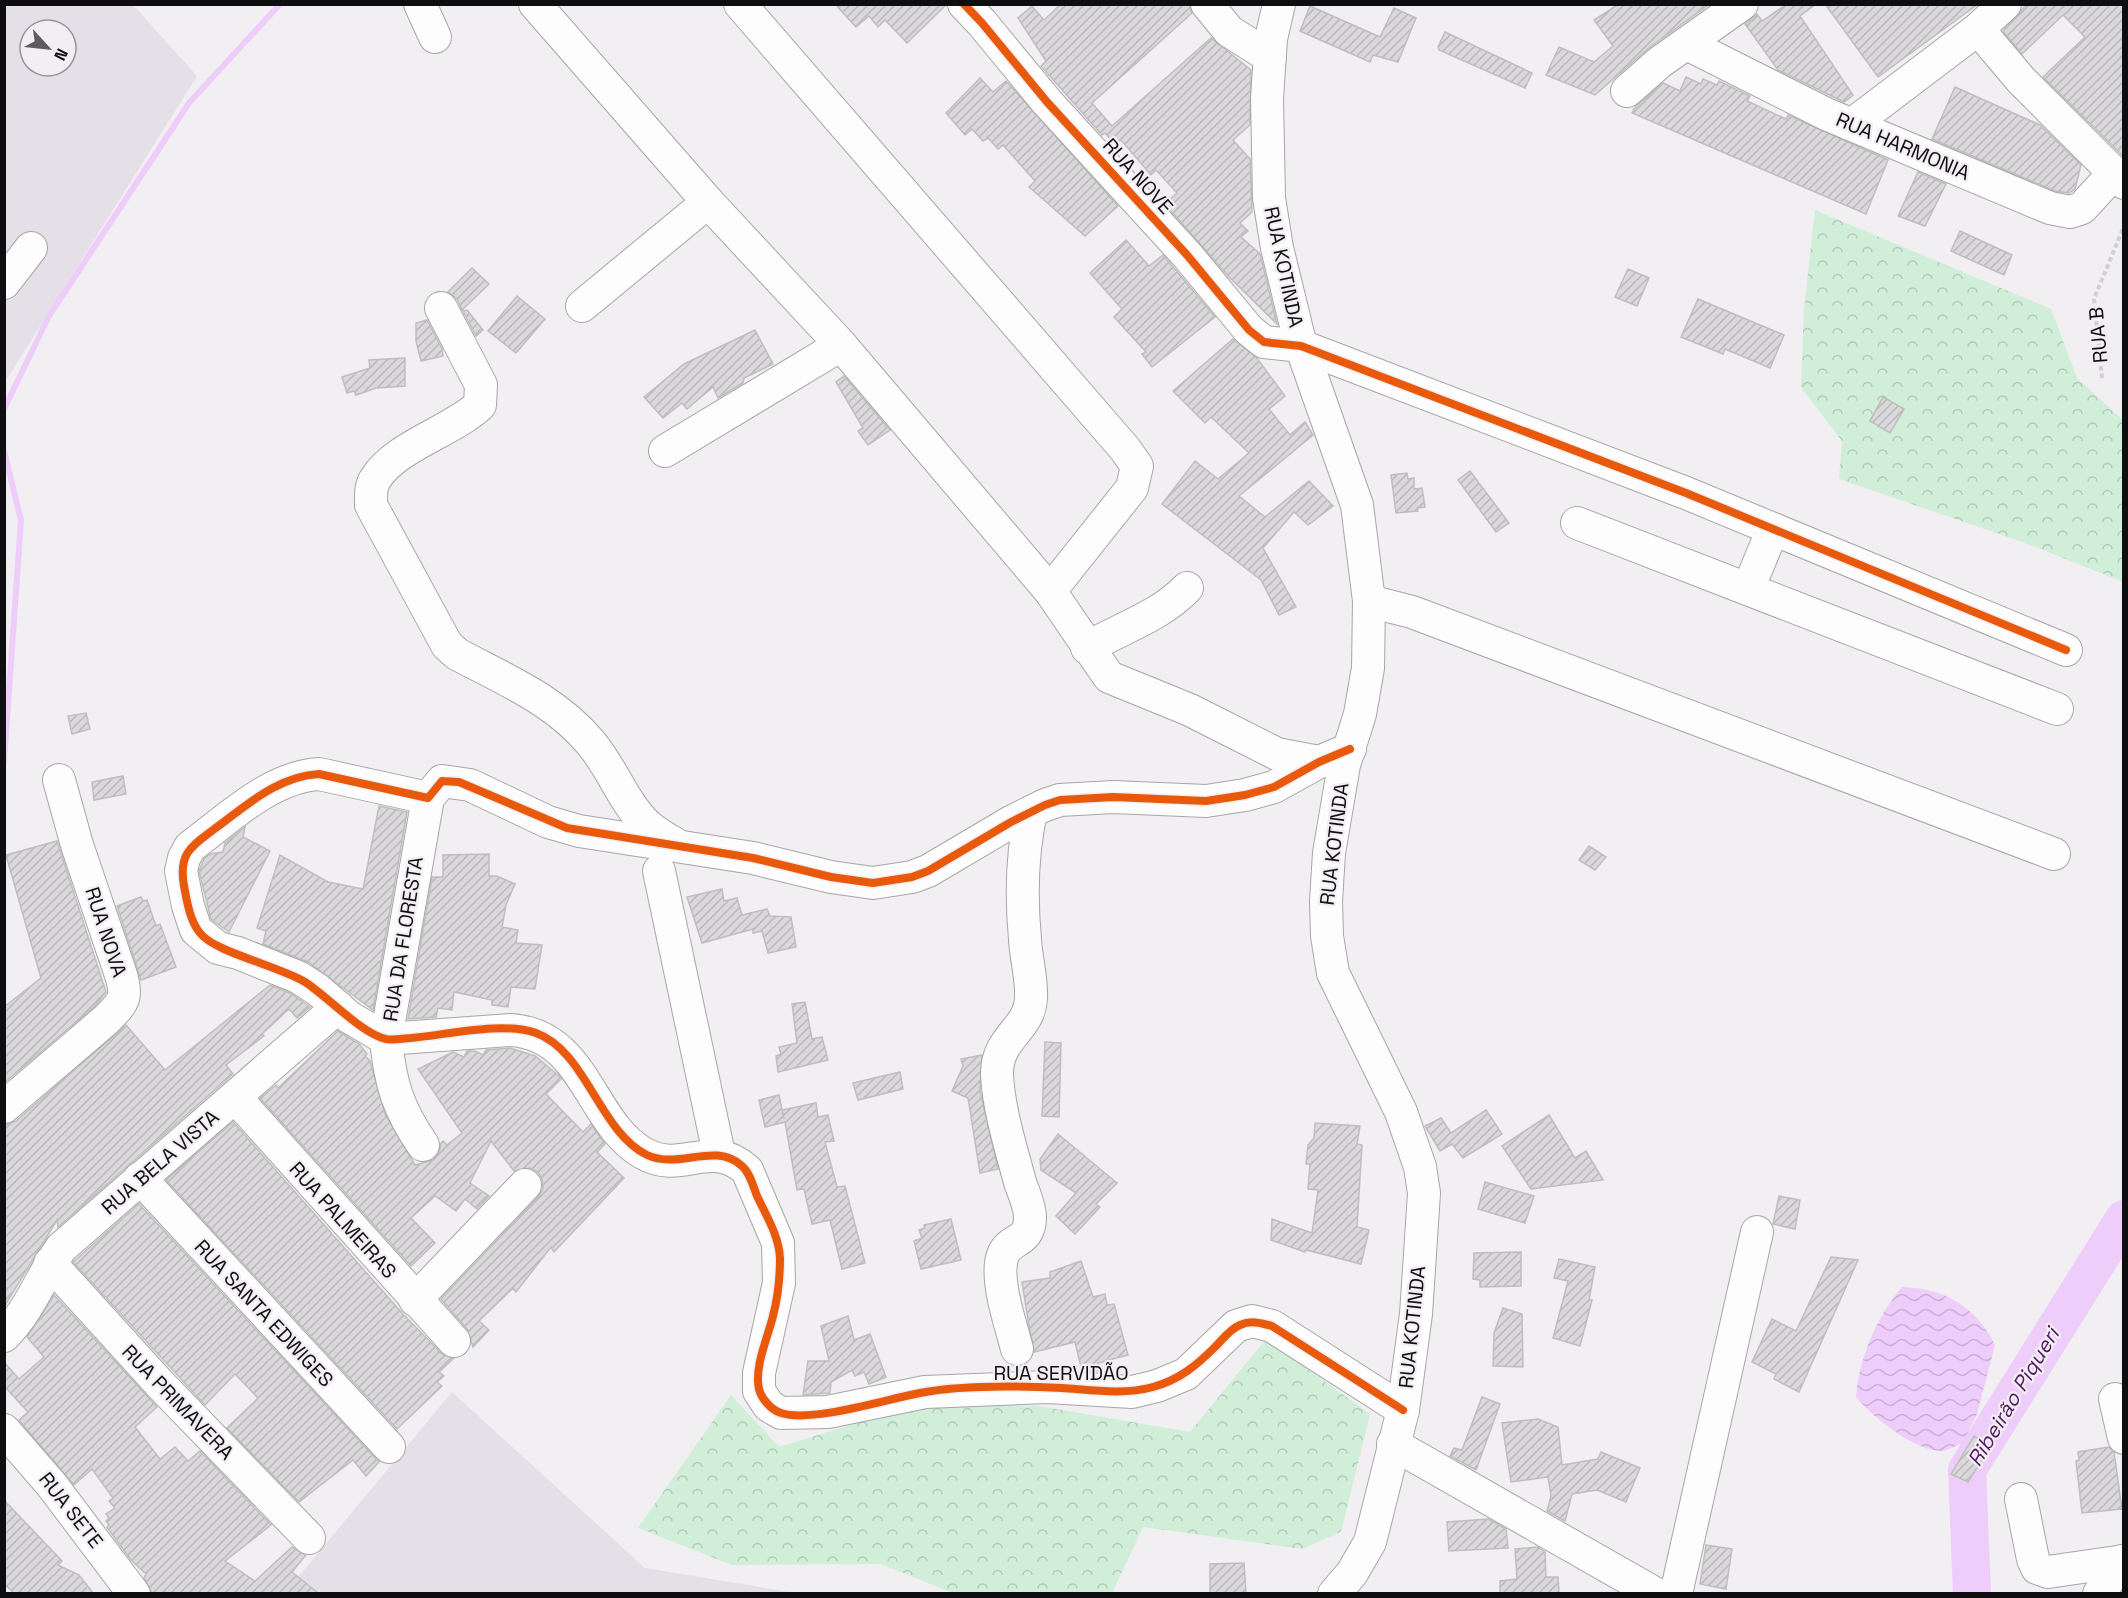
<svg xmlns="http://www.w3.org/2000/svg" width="2128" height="1598" font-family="'Space Grotesk',sans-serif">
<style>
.built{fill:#e5dfe7;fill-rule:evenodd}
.forest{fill:url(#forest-crowns)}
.water{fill:url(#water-waves)}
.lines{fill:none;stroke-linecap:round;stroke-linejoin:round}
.stream{stroke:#eecdfa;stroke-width:6}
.river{stroke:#eecdfa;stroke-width:38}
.building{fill:url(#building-hatch);stroke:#bfbebf;stroke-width:1.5}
.minor-casing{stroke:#a7a5a7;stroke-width:34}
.path{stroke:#d1d0d1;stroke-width:4;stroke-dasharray:4.5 3;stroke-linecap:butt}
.minor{stroke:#fdfdfd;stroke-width:32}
.cycleway-casing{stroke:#f2eef3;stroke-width:11}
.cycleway{stroke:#e8590c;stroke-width:8}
.labels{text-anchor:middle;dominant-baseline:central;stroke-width:4.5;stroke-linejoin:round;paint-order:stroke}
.street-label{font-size:20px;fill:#0e0d0f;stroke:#f2eef3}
.water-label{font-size:21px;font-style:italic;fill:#521a62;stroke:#f2eef3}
</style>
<defs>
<pattern id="forest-crowns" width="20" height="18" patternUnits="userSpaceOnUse" patternTransform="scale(1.5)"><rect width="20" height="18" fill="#d0eed8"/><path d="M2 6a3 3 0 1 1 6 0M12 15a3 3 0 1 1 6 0" fill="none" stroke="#b1cbb8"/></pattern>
<pattern id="water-waves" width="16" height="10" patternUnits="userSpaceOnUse" patternTransform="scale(1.5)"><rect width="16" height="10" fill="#eecdfa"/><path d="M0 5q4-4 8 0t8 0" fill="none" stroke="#cbafd5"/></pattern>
<pattern id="building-hatch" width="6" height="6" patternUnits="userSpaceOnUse" patternTransform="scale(1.5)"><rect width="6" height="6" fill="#dad8da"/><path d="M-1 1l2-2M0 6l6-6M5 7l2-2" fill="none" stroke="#bab8ba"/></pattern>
</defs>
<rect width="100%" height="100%" fill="#f1eff2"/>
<g class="built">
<path d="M5 5H133L197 76 5 382ZM30 30H66V66H30Z"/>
<path d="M452 1392 645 1568 795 1593 284 1594Z"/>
</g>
<g class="forest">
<path d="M1815 210 2051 309 2077 378 2123 420V582L2031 545 1839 479 1842 441 1801 387 1804 309Z"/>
<path d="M1266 1339 1370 1414 1341 1532 1302 1549 1143 1527 1112 1593H952L881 1564 732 1565 638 1528 731 1395 779 1447 919 1404 1039 1406 1190 1432Z"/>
</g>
<path class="water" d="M1902 1287C1945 1288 1976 1307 1995 1345L1977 1414 1963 1443C1957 1445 1947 1451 1941 1451 1915 1451 1871 1416 1856 1397 1859 1358 1877 1316 1902 1287Z"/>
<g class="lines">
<g class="stream">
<path d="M4 409 49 316 189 103 280 4"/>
<path d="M4 451 21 520 4 762"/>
</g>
<path class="river" d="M1972 1594 1967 1470 2124 1219"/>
</g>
<g class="building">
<path d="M835 4H947L907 43 885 20 878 27 869 16 856 27Z"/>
<path d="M1061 4H1189L1192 13 1092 103 1112 126 1211 38 1251 70 1250 125 1233 140 1250 159 1252 212 1240 223 1248 231 1241 237 1260 254 1277 324 1229 277 1165 204 1177 193 1156 170 1151 175 1121 140 1116 145 1105 133 1102 135 1041 66 1046 61 1018 18 1032 6 1044 20Z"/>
<path d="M1619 4H1710L1650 47 1595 95 1546 75 1559 47 1594 62 1613 46 1594 20Z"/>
<path d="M1787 4H1816L1800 16 1853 95 1844 102 1778 70 1745 24 1757 14 1762 21Z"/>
<path d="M1825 4H1978L1878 77Z"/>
<path d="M2027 4H2124V157L2043 77 2085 37 2063 15 2022 54 2003 31Z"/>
<path d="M1310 6 1380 37 1394 8 1416 18 1398 62 1373 55 1370 62 1300 31Z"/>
<path d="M1445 32 1532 73 1525 88 1439 50 1438 47Z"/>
<path d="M1686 77 1701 84 1703 79 1717 85 1719 81 1750 96 1747 101 1786 119 1788 115 1888 160 1866 214 1632 113 1635 107 1663 83 1680 91Z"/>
<path d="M980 78 993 92 1006 81 1118 206 1085 236 1029 187 1035 181 1003 145 998 149 988 138 983 141 972 129 965 135 946 113Z"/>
<path d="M1955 87 2040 125 2081 165 2075 189 2069 193 2055 191 1932 139Z"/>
<path d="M1918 172 1946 184 1925 226 1898 216Z"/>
<path d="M1960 231 2012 255 2004 275 1951 251Z"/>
<path d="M1126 240 1149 266 1163 255 1215 317 1152 367 1142 354 1146 352 1114 317 1122 309 1090 273Z"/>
<path d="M472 268 489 284 462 310 457 299 448 292Z"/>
<path d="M1628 269 1649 278 1637 306 1615 297Z"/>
<path d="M517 296 545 319 516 353 488 331Z"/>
<path d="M1698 299 1784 335 1770 368 1725 349 1723 354 1681 337Z"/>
<path d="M467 310 483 330 476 336 463 311Z"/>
<path d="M427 320 442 349 443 356 421 361 416 341V323Z"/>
<path d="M755 330 773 364 744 378 743 383 718 398 713 387 687 409 682 403 663 418 644 397 684 364Z"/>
<path d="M1233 339 1256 357 1285 396 1269 409 1290 435 1305 422 1313 435 1239 496 1265 517 1309 481 1333 506 1308 525 1294 512 1263 548 1296 607 1279 615 1261 580 1162 504 1195 461 1218 479 1249 453 1211 417 1205 423 1173 391Z"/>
<path d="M405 358V386L376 388 356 395 354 391 347 393 342 377 370 368 369 360Z"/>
<path d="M844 376 890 430 868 445 858 431 863 428 836 382Z"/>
<path d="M1883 397 1904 409 1890 433 1870 421Z"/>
<path d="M1470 471 1509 523 1496 532 1458 480Z"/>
<path d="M1407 473 1408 479 1414 478V489L1422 488 1425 507 1417 508 1418 511 1396 513 1391 475Z"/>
<path d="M86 713 90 729 72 734 68 716Z"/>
<path d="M123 776 126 794 94 800 92 782Z"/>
<path d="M379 806 407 812 373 1010 308 962 263 944 266 931 257 928 280 855 328 882 363 889Z"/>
<path d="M245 827 243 837 270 851 229 932 211 919 199 871 204 859 210 854 223 852 225 843Z"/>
<path d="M57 841 106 992 95 1006 4 1083V1007L41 978 6 855Z"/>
<path d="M1589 846 1606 857 1595 870 1579 860Z"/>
<path d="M489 854V876H497L515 884 506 905 502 927 518 930 516 943 542 945 535 989 511 987 508 1007 492 1005V1000L454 992 452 1010 438 1008 436 1017 408 1019 432 877H443V855Z"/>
<path d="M722 889 724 901 737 898 742 915 767 909 770 916 791 917 796 947 768 953 762 931 753 933V929L702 943 687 897Z"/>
<path d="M141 897 143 901 147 900 156 926 160 924 176 967 141 980 117 906Z"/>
<path d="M270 985 290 993 310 1007 297 1018 289 1009 262 1034 264 1036 226 1065 233 1074 58 1227 57 1220 4 1307V1125L16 1121 126 1025 165 1070Z"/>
<path d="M805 1002 812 1039 822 1037 828 1060 778 1072 776 1056 781 1054 779 1047 797 1043 792 1004Z"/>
<path d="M338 1031 359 1044 367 1054 365 1056 370 1061 385 1114 415 1165 433 1160 439 1153 441 1143 443 1141 447 1145 462 1133 418 1069 453 1052 464 1057 467 1051H475L483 1055 486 1050 510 1048 535 1056 558 1075 561 1079 546 1094 583 1132 591 1124 605 1144 597 1152 624 1178 554 1252 551 1247 516 1292 513 1288 479 1321 489 1330 473 1347 467 1329 441 1299 538 1197 543 1189 542 1179 538 1172 530 1168 514 1171 491 1141 470 1183 489 1196 477 1209 465 1199 456 1211 435 1196 411 1218 435 1243 411 1266 260 1098 276 1085 278 1088Z"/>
<path d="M1045 1042 1061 1043 1059 1117 1042 1116Z"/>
<path d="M982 1055 980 1091 998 1169 980 1173 968 1098 952 1091 963 1066 961 1059Z"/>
<path d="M900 1072 903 1089 858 1100 853 1083Z"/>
<path d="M779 1095 784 1119 782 1110 816 1103 818 1117 828 1115 834 1141 825 1142 837 1187 845 1186 865 1263 842 1269 830 1220 812 1224 804 1189 797 1190 785 1122 765 1127 759 1100Z"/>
<path d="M1486 1110 1502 1134 1463 1158 1452 1144 1440 1151 1425 1126 1441 1118 1451 1133Z"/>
<path d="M1549 1115 1575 1158 1586 1151 1603 1180 1531 1189 1502 1146Z"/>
<path d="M233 1122 402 1313 441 1353 454 1358 439 1372 444 1376 437 1382 442 1386 397 1429 166 1180Z"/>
<path d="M1315 1123 1360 1126 1357 1144 1362 1145 1357 1227 1369 1230 1361 1264 1306 1250 1305 1252 1271 1240 1272 1219 1312 1233 1318 1190 1308 1189 1310 1164H1306L1308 1145 1314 1138Z"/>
<path d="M1058 1134 1117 1183 1096 1204 1100 1207 1075 1234 1056 1216 1076 1193 1041 1170 1040 1159Z"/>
<path d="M1485 1182 1534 1196 1525 1223 1478 1209Z"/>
<path d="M1779 1196 1800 1200 1795 1229 1773 1224Z"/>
<path d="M139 1204 379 1462 366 1476 353 1460 299 1502 227 1428 258 1398 235 1374 205 1405 73 1262Z"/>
<path d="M951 1219 961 1260 921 1269 914 1241 922 1238 919 1230 925 1228 924 1225Z"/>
<path d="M1521 1252V1286L1480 1287V1280L1473 1279 1474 1253Z"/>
<path d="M1831 1257 1858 1260 1799 1392 1774 1379 1776 1374 1752 1362 1772 1319 1796 1331Z"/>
<path d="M1559 1259 1595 1267 1589 1300H1592L1580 1346 1553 1338 1568 1281 1554 1278Z"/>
<path d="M1081 1261 1093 1297 1105 1294 1107 1305 1114 1304 1128 1355 1098 1363 1101 1372 1082 1371 1075 1342 1034 1352 1029 1326 1022 1282 1050 1278V1272Z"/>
<path d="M54 1295 157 1407 135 1427 160 1459 175 1447 188 1461 200 1451 271 1525 225 1561 255 1581 292 1547 306 1555 292 1572 318 1593H152L144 1578 146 1574 131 1560 107 1527 109 1525 106 1521 109 1518 106 1514 115 1508 109 1501 113 1498 92 1469 74 1485 19 1420 28 1412 4 1386V1362L19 1379 44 1357 27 1337Z"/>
<path d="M1503 1308 1522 1314 1523 1367 1493 1366 1494 1333Z"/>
<path d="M848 1316 854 1340 870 1334 886 1377 869 1384 864 1372 855 1376 852 1370 831 1382 830 1393 803 1395 808 1361H829L821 1326Z"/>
<path d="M1482 1397 1500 1404 1476 1470 1450 1456 1454 1448 1462 1450Z"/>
<path d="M1538 1419 1558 1427 1562 1465 1598 1459 1601 1452 1640 1468 1626 1502 1597 1490 1572 1494 1565 1521 1547 1511 1551 1496 1548 1477 1511 1482 1502 1423Z"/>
<path d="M1974 1436 1990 1446 1968 1482 1951 1474Z"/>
<path d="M2109 1447 2114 1452 2122 1509 2082 1513 2076 1461 2079 1460 2078 1452Z"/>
<path d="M4 1500 62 1561 58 1565 79 1575 93 1593H14L4 1584Z"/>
<path d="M1488 1519 1506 1529 1508 1548 1449 1551 1447 1522Z"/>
<path d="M1706 1545 1732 1549 1726 1589 1700 1584Z"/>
<path d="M1538 1547 1545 1552 1546 1577H1558L1559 1593H1500V1581L1517 1579 1515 1549Z"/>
<path d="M1244 1563 1246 1593H1210V1564Z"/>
</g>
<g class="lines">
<defs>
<g id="minor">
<path d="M420 4 435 37"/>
<path d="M535 4 708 202 841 345 1050 591 1109 677 1190 710 1277 754 1319 762"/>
<path d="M740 4 1125 449 1137 466 1132 488 1050 591"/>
<path d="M964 4 982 23 1047 102 1187 255 1249 330 1264 342 1301 346 1686 493 2066 650"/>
<path d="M1207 4 1229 31 1270 57"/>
<path d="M1279 4 1271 39 1267 98 1269 198 1277 248 1301 346 1357 505 1369 601 1368 668 1360 714 1344 765 1329 853 1326 901 1327 936 1333 973 1401 1112 1420 1167 1424 1193 1416 1314 1403 1410 1370 1542 1352 1573 1334 1594"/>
<path d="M1978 29 2021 80 2124 183"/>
<path d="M1687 44 1826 114 2050 208 2070 212 2082 208 2114 173"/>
<path d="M1627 91 1660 62 1742 4"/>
<path d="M1854 123 1978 29 2005 4"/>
<path d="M4 283 31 248"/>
<path d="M582 306 708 202"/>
<path d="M441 308 481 385 480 405C452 431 395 447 376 478 370 486 371 496 371 505L447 645 457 654C504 679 555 700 590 742 612 767 623 802 647 825 655 832 665 838 674 843"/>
<path d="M665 451 841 345"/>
<path d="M1577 523 2057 709"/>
<path d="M1748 589 1773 529"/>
<path d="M1369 601 1412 612 2054 854"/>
<path d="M1087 648C1121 628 1159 617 1187 588"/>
<path d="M428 798 319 774C270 777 228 819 190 847L184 858 181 871 188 906 196 930 218 948 238 953 298 977 318 990 349 1017 386 1039 511 1030C586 1035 589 1122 643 1153 683 1176 709 1137 747 1170L778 1243 779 1283 759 1373V1391L769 1406 781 1413 828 1412 925 1392 1048 1387 1132 1392 1157 1386 1186 1374 1236 1326 1252 1321 1272 1326 1403 1410"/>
<path d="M659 871 719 1154"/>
<path d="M235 1097 454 1341"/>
<path d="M4 1107 107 1019C123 1002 128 999 121 975L77 845 59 780"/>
<path d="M423 1145C398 1109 390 1083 386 1039L428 798 442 781 470 785 548 822 579 831 753 858 831 877 873 883 912 877 928 871 1011 822 1045 805 1060 800 1113 797 1206 801 1245 795 1274 787 1319 762 1350 749"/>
<path d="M140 1178 389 1447"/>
<path d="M50 1263 159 1383 309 1538"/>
<path d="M415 1300 525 1185"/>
<path d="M4 1336C30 1310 41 1277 61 1248L338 1007"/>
<path d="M1017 1349C1011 1325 994 1278 1003 1255 1010 1237 1030 1244 1030 1217 1030 1206 1024 1194 1020 1182 1011 1148 999 1111 997 1075 996 1037 1030 1030 1031 998 1032 978 1026 959 1025 939 1021 897 1022 853 1031 812"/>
<path d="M2115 1399 2124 1438"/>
<path d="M4 1430 51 1484 134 1594"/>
<path d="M1393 1444 1656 1594"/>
<path d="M2021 1499 2033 1559 2037 1568 2048 1572 2124 1561"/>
<path d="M1676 1594 1757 1232"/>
<path d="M2099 1594 2122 1561"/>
</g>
</defs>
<use href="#minor" class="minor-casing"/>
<path class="path" d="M2102 378 2094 299 2124 226"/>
<use href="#minor" class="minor"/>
<defs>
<g id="cycleway">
<path d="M964 4 982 23 1047 102 1187 255 1249 330 1264 342 1301 346 1686 493 2066 650"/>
<path d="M1350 749 1319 762 1274 787 1245 795 1206 801 1113 797 1060 800 1045 805 1011 822 928 871 912 877 873 883 831 877 753 858 567 828 459 782 442 781 428 798 319 774C279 776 248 804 217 827 192 846 178 852 184 886 187 902 190 921 200 933 214 952 279 966 305 982 327 996 362 1034 386 1039 393 1041 404 1038 411 1038 446 1035 503 1021 536 1033 586 1051 599 1131 647 1155 679 1170 715 1141 742 1166 750 1173 753 1186 757 1196 766 1215 779 1236 780 1258 780 1277 778 1297 773 1316 768 1337 754 1367 759 1389 761 1398 771 1410 781 1413 812 1423 887 1399 920 1393 961 1385 1021 1386 1062 1388 1092 1390 1124 1395 1153 1387 1179 1380 1197 1365 1215 1347 1223 1339 1230 1329 1240 1325 1251 1320 1261 1323 1272 1326L1403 1410"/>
</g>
</defs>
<use href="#cycleway" class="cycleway-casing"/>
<use href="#cycleway" class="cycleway"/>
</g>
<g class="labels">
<g class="street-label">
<text transform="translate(1903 146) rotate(23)">RUA HARMONIA</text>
<text transform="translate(1138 176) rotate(48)">RUA NOVE</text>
<text transform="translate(1284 267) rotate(78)">RUA KOTINDA</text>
<text transform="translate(2098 335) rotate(-95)">RUA B</text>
<text transform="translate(1334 844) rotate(-83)">RUA KOTINDA</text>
<text transform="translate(106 932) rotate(72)">RUA NOVA</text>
<text transform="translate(403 939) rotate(-81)">RUA DA FLORESTA</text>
<text transform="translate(160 1162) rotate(-41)">RUA BELA VISTA</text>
<text transform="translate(343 1220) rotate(48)">RUA PALMEIRAS</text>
<text transform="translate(264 1313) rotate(47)">RUA SANTA EDWIGES</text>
<text transform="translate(1412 1327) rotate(-84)">RUA KOTINDA</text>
<text x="1061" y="1373">RUA SERVIDÃO</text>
<text transform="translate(178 1402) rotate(46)">RUA PRIMAVERA</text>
<text transform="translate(71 1510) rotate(52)">RUA SETE</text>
</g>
<g class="water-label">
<text transform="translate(2013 1397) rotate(-59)">Ribeirão Piqueri</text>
</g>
</g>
<rect width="2128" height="1598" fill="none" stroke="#0e0d0f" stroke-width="12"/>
<g transform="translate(48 48) rotate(117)"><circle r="28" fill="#f2eef3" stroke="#979498" stroke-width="1.5"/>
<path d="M0-4.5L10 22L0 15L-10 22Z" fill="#5d5c5e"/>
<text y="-9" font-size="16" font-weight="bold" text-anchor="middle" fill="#0e0d0f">N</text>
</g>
</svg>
